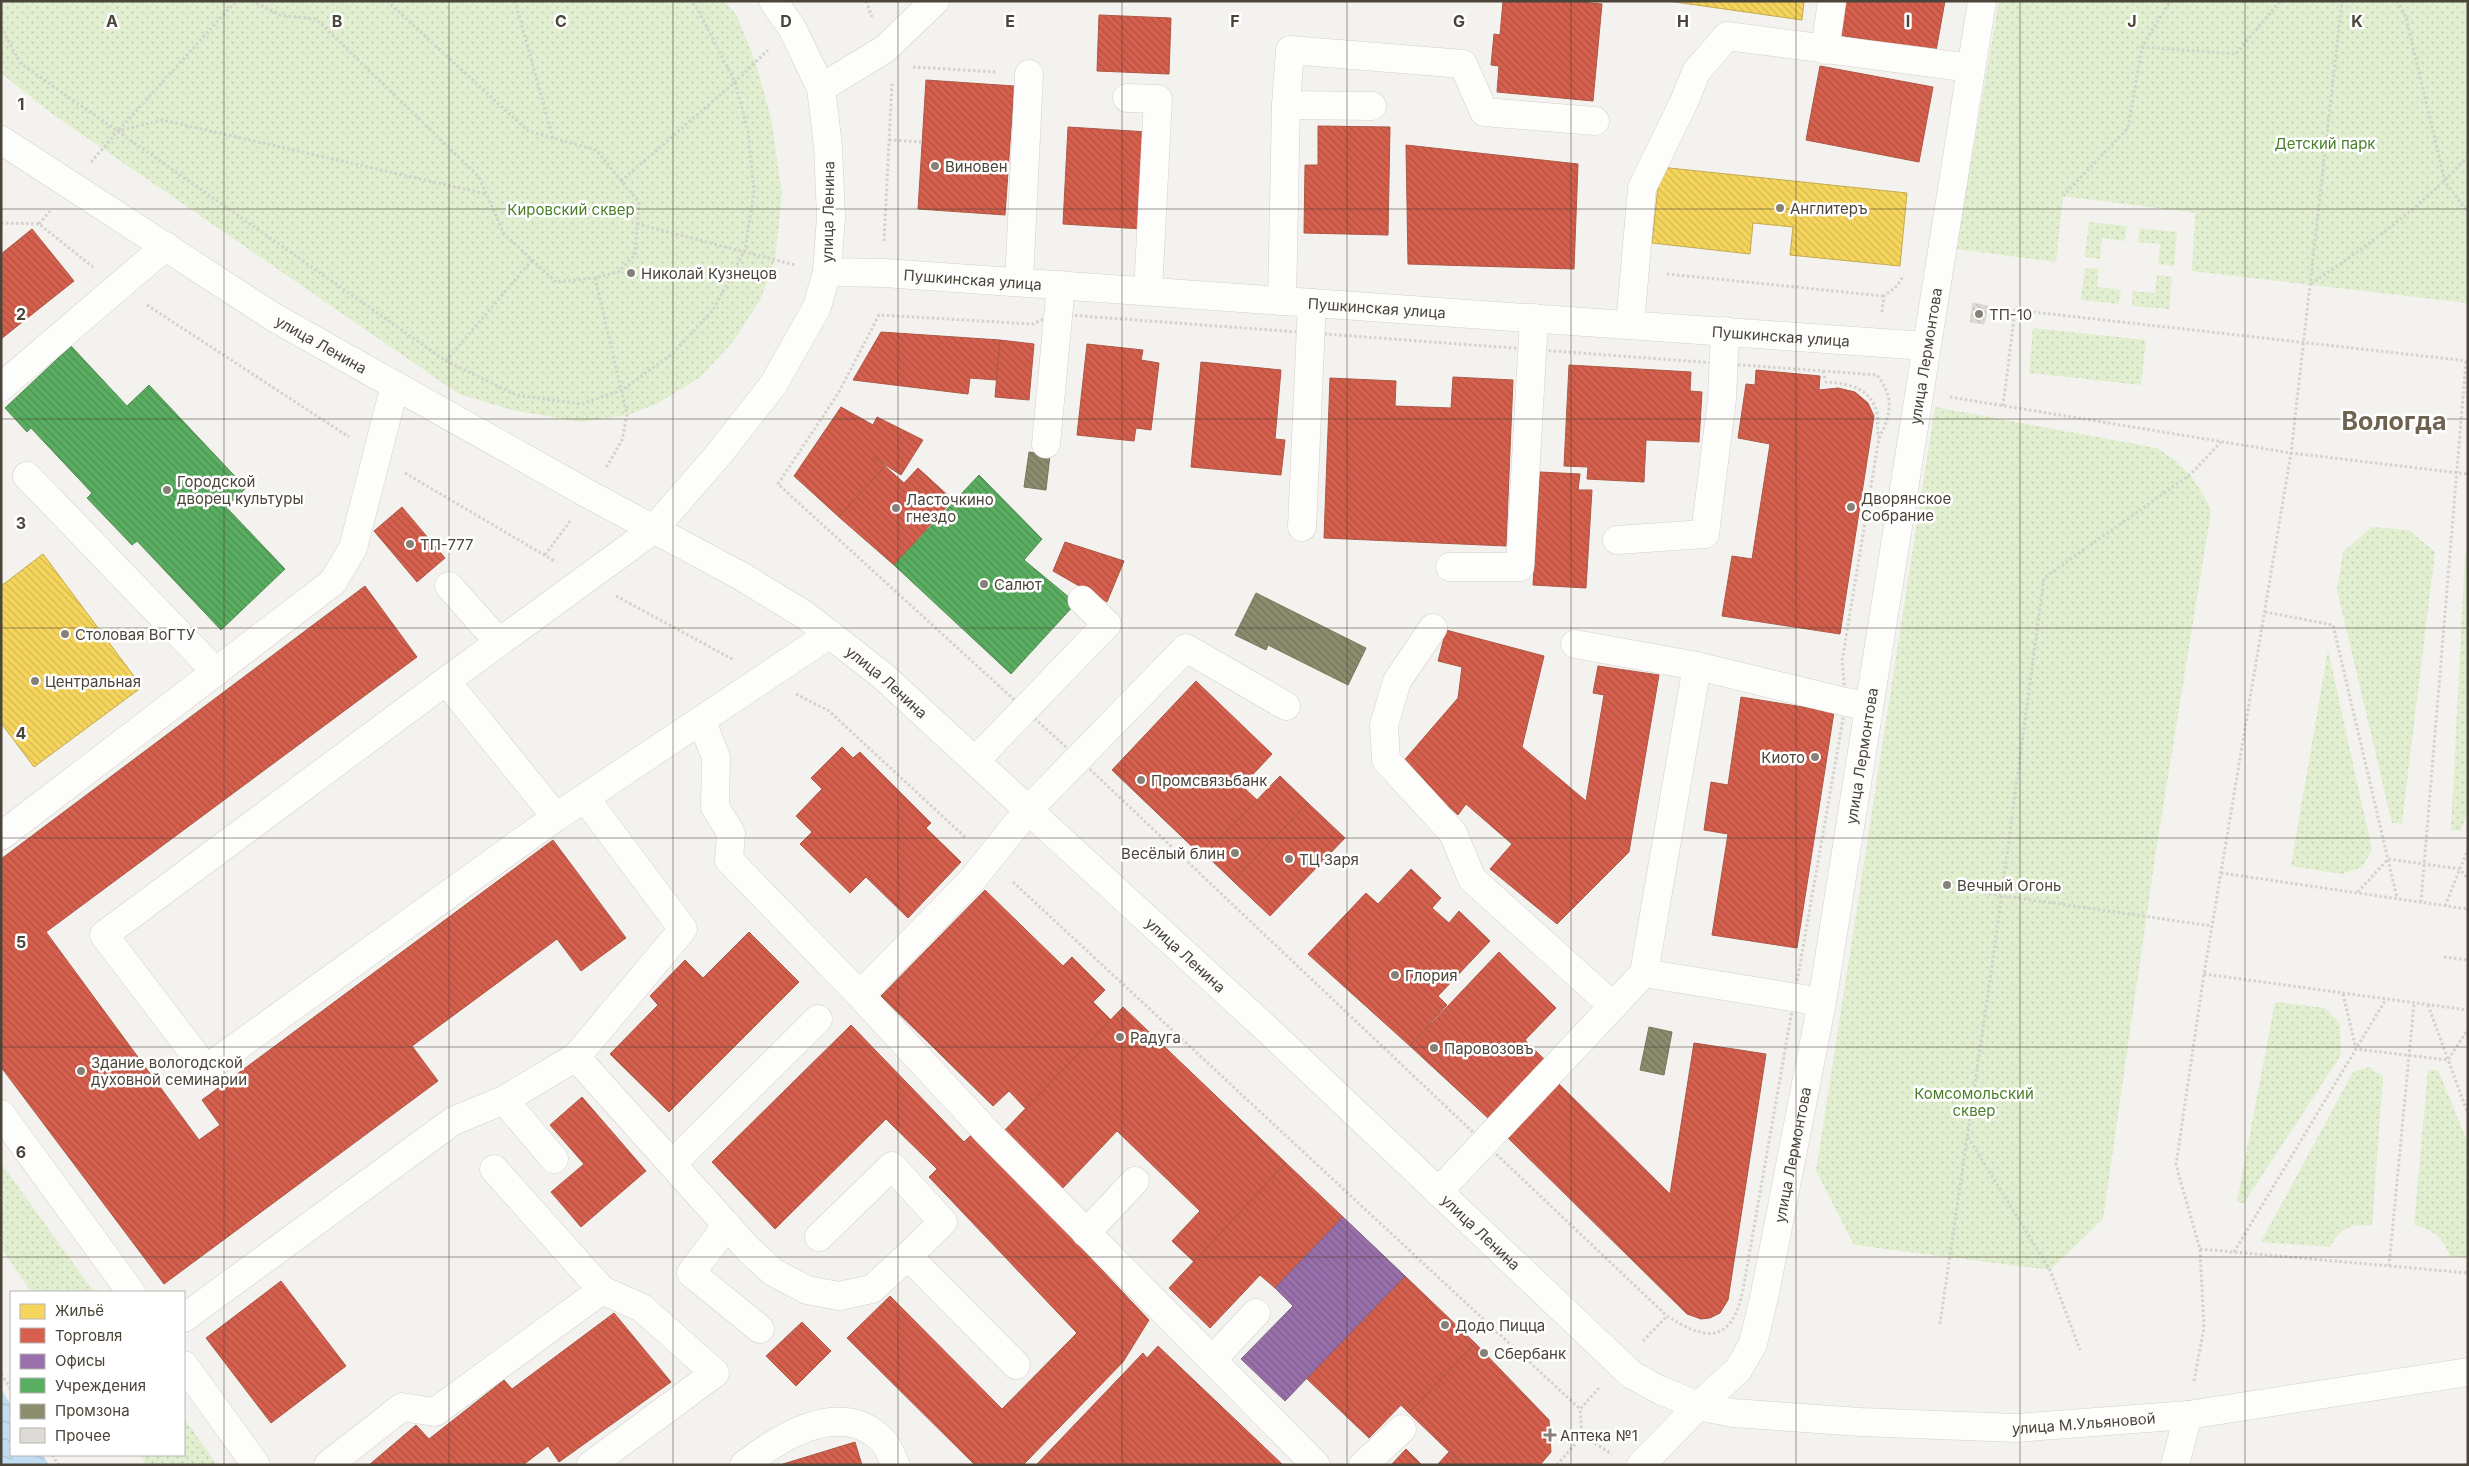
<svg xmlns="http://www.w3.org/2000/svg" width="2469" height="1466" font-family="Inter,sans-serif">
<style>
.grass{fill:url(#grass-dots)}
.water{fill:url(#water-ripples)}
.homes{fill:url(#homes-back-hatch);stroke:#c3aa52}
.shops{fill:url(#shops-back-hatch);stroke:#ac5847}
.offices{fill:url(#offices-back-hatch);stroke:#826389}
.public{fill:url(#public-back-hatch);stroke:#568e55}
.industry{fill:url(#industry-back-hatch);stroke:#78765e}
.building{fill:url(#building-back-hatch);stroke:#dcd9d4}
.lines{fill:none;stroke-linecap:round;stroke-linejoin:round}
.minor-casing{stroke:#d2d0cb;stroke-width:29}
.path{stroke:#d3d2cc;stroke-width:3;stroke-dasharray:2.5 2.5;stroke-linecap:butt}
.minor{stroke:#fdfdfc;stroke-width:28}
.grid{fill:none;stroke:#4b4439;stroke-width:1;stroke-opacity:0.55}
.poi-dot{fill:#868178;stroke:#fff;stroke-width:2}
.labels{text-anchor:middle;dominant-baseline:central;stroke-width:5;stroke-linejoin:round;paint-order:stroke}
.park-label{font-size:15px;fill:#4a7f2a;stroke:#fff}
.poi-label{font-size:15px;fill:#4b4439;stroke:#fff;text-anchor:start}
.street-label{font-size:15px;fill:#4b4439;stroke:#fff}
.town-label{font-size:25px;font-weight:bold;fill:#6e6250;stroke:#fff}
.grid-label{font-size:16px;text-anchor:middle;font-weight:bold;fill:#4b4439;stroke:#fff;stroke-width:5;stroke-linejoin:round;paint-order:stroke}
</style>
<defs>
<pattern id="grass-dots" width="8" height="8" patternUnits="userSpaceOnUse" patternTransform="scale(1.25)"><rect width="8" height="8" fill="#e1eecf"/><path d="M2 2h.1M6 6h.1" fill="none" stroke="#c3cdb2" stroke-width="1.8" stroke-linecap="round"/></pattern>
<pattern id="water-ripples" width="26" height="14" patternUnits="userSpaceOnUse" patternTransform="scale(1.25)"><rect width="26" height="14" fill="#c0ddf1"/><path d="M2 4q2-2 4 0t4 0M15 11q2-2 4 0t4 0" fill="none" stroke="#a6bfcf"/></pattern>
<pattern id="homes-back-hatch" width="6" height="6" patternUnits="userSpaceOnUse" patternTransform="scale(1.25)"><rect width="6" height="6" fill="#f6d55c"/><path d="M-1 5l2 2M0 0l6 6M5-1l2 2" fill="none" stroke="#d4b851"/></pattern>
<pattern id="shops-back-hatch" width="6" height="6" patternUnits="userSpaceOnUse" patternTransform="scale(1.25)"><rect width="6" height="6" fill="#d6604d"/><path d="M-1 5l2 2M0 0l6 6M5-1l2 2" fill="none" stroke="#b05141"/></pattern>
<pattern id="offices-back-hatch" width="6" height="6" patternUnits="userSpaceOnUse" patternTransform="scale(1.25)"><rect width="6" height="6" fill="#9970ab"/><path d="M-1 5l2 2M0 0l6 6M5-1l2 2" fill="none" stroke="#7f5e8c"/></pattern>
<pattern id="public-back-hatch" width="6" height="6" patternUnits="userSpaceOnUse" patternTransform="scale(1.25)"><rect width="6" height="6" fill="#5aae61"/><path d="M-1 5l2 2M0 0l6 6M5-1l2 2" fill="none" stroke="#4c8f51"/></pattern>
<pattern id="industry-back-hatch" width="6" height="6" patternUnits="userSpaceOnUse" patternTransform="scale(1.25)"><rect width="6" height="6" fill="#8c8c6e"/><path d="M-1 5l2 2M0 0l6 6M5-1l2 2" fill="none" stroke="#74745b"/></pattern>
<pattern id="building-back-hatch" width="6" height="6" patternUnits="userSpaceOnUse" patternTransform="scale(1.25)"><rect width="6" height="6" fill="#dedbd6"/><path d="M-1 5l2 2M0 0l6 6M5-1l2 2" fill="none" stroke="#c0bdb8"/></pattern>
</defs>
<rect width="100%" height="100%" fill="#f4f2ee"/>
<g class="grass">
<path d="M1 1H723L736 14 755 61 771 118 782 194 775 260 760 300 732 343 700 377 657 404 627 415 580 422 512 410 459 394 51 113 1 73Z"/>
<path d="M1999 1H2468V303L2192 271 2195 213 2063 196 2056 262 1956 249Z"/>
<path d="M2089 222 2127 226 2125 241 2102 238 2100 259 2085 257Z"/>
<path d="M2140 228 2177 232 2174 266 2158 264 2160 244 2138 242Z"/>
<path d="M2085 268 2099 269 2097 287 2121 290 2119 304 2081 300Z"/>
<path d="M2157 275 2172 277 2169 309 2132 306 2133 291 2155 293Z"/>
<path d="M2033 328 2146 340 2141 385 2029 373Z"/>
<path d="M1935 407 2157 448C2183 464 2199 482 2211 511L2156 851 2103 1219 2050 1270 1854 1245 1816 1171Z"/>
<path d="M2372 527 2409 530 2435 552 2402 823H2392L2337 590 2343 552Z"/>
<path d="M2468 551V812L2460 831 2451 830 2465 554Z"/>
<path d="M2328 650 2372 850 2362 867 2342 874 2291 866Z"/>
<path d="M2275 1002 2325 1008 2340 1024 2341 1055 2244 1203 2237 1202Z"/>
<path d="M2369 1067 2383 1077 2372 1225C2349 1225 2341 1227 2330 1247L2261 1242 2353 1072Z"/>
<path d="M2428 1070H2438L2468 1143V1258L2450 1256C2443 1237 2433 1230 2414 1225Z"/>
<path d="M1 1163 94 1292H31L1 1248Z"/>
<path d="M184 1418 217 1465H146L140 1455H184Z"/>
</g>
<path class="water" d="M1 1389 11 1405V1455H43L49 1465H1Z"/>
<g class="homes">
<path d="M1668 1H1804L1802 20Z"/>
<path d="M1660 167 1907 193 1900 266 1790 255 1793 227 1753 223 1750 254 1652 243Z"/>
<path d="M43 554 142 687 34 767 1 723V586Z"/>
</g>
<g class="shops">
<path d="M1503 1H1570L1602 4 1593 101 1497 92 1499 66 1491 65 1494 34 1500 35Z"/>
<path d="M1844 1H1945L1936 51 1838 35Z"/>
<path d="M1099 15 1171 18 1169 74 1097 71Z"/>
<path d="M1820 66 1933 87 1919 162 1806 140Z"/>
<path d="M926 80 1014 86 1005 215 918 209Z"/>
<path d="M1318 126 1390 127 1388 235 1304 233 1305 165H1318Z"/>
<path d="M1068 127 1148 132 1142 229 1063 224Z"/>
<path d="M1406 145 1578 164 1574 269 1408 264Z"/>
<path d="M32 229 74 281 1 339V254Z"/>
<path d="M881 332 1000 340 996 380 970 378 968 394 853 380Z"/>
<path d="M1000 340 1034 344 1029 400 995 397Z"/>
<path d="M1087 344 1143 350 1141 360 1159 363 1151 430 1136 428 1134 441 1077 435Z"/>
<path d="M1201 362 1281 370 1275 439 1285 440 1281 475 1191 467Z"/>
<path d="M1569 365 1691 372 1690 391 1702 392 1699 442 1646 440 1644 482 1587 479 1588 467 1564 466Z"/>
<path d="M1756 370 1820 376 1819 390 1838 388 1855 392 1868 403 1874 416 1840 634 1722 616 1732 556 1752 559 1770 444 1738 438 1746 384 1755 385Z"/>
<path d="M1453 377 1513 380 1506 546 1324 538 1330 378 1396 381 1395 406 1451 408Z"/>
<path d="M841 407 873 425 877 417 923 440 901 475 873 457 885 466 839 517 794 476Z"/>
<path d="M885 466 904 483 918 468 953 500 894 565 839 517Z"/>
<path d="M1540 472 1580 474 1578 490H1592L1586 588 1533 585Z"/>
<path d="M402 507 445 558 417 582 374 531Z"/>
<path d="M1065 542 1124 561 1107 602 1053 571Z"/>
<path d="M365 586 417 657 46 932 199 1140 220 1125 202 1100 553 840 626 938 581 971 557 939 412 1046 438 1081 164 1284 1 1067V859Z"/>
<path d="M1446 630 1544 656 1522 747 1586 801 1604 695 1593 693 1598 666 1659 675 1629 852 1557 924 1490 869 1512 844 1466 804 1458 815 1401 764 1458 698 1462 667 1438 661Z"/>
<path d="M1196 681 1272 754 1242 786 1257 800 1203 857 1112 770Z"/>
<path d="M1741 697 1834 712 1797 948 1712 935 1728 834 1704 830 1711 782 1728 785Z"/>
<path d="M842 747 853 758 860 752 931 823 926 828 961 862 908 918 866 877 850 893 800 844 812 832 796 816 822 789 811 778Z"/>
<path d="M1280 776 1308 803 1233 881 1205 854Z"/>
<path d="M1308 803 1345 838 1270 916 1233 881Z"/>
<path d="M1411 869 1441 898 1432 908 1449 923 1459 911 1490 941 1438 996 1447 1005 1410 1046 1308 954 1366 893 1378 904Z"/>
<path d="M985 890 1063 966 1072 957 1105 990 1093 1002 1111 1020 1026 1109 1009 1091 993 1106 881 996Z"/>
<path d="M749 932 799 982 669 1112 610 1054 658 1005 650 996 685 960 703 978Z"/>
<path d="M1499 952 1556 1008 1525 1040 1545 1060 1489 1119 1410 1046Z"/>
<path d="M1123 1007 1286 1163 1194 1262 1172 1241 1200 1211 1117 1131 1061 1190 1002 1133Z"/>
<path d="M851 1025 964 1142 973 1133 1149 1320 1123 1362 1023 1465H975L847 1338 890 1296 1002 1409 1077 1333 929 1177 937 1169 886 1119 775 1229 712 1162Z"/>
<path d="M1694 1043 1766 1054 1728 1300 1720 1313 1710 1318 1701 1319 1687 1314 1505 1135 1557 1082 1670 1194Z"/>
<path d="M582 1097 646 1171 581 1227 551 1192 584 1164 550 1125Z"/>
<path d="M1286 1163 1343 1217 1275 1288 1260 1275 1210 1328 1169 1288Z"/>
<path d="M1405 1276 1475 1343 1409 1413 1401 1405 1369 1438 1306 1378Z"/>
<path d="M281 1281 346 1366 271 1423 206 1338Z"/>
<path d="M614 1313 671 1382 559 1462 548 1446 523 1465H369L416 1425 429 1439 504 1380 512 1389Z"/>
<path d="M802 1322 831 1351 796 1386 766 1356Z"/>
<path d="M1475 1343 1549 1420 1551 1452 1540 1465H1463L1409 1413Z"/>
<path d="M1158 1346 1283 1465H1036L1143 1353 1147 1358Z"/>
<path d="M855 1442 862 1465 783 1464Z"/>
<path d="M1406 1449 1422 1465H1391Z"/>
<path d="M1449 1452 1463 1465H1437Z"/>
</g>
<path class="offices" d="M1343 1217 1405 1276 1285 1401 1241 1359 1293 1306 1275 1288Z"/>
<g class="public">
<path d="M71 346 127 406 149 385 246 488 226 507 285 569 221 630 137 541 132 545 87 498 92 493 31 428 27 432 5 408Z"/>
<path d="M979 475 1042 539 1024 560 1076 603 1011 674 894 565Z"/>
</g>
<g class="industry">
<path d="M1029 452 1050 455 1046 490 1024 487Z"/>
<path d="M1256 593 1366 648 1348 685 1268 645 1266 650 1235 635Z"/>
<path d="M1649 1027 1672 1032 1664 1075 1640 1070Z"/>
</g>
<path class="building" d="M1973 303 1988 306 1984 324 1970 322Z"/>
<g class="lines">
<defs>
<g id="minor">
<path d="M773 1 792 28 821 88 828 146 831 217 827 272 817 307 773 385 719 454 653 530 446 681 556 817 830 634"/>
<path d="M1825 50 1832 1"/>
<path d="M821 88 885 49 935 1"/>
<path d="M1127 98 1158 99 1148 291"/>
<path d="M1286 105 1290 50 1463 64 1484 112 1595 121"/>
<path id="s1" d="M1 140 275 318 590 495 741 576 805 615 883 676 975 761 1269 1031 1632 1375 1660 1390 1698 1406 1733 1413 1860 1422 2016 1428 2188 1415 2468 1372"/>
<path id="s2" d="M827 272 884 273 1926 346"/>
<path d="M1019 282 1029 74"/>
<path d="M1282 301 1286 105 1372 106"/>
<path d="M1630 325 1642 188 1684 102 1696 72 1727 36 1971 68"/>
<path d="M1 387 166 246"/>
<path d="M1046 444 1061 285"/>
<path d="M27 476 216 672"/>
<path d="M1302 527 1312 303"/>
<path d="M1617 540 1705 534 1722 399 1725 331"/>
<path d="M1450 567H1520L1534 318"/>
<path d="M449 586 499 642"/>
<path d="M1433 628 1397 681 1384 725 1386 760 1453 833 1472 879 1613 1006"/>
<path d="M1575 644 1697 666 1846 702 1869 706"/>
<path d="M446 681 104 935 206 1069 556 817"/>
<path d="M701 720 716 757 715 807 731 833 729 860 860 995 986 1131 1316 1465"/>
<path d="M975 761 1107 624 1082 600"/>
<path d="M1 836 333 582 353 548 395 385"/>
<path d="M1644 973 1697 666"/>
<path d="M860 995 972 880 1028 810 1186 648 1286 706"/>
<path d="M576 1057 748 1249 773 1272 807 1290 839 1296 872 1289 908 1256"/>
<path d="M504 1100 554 1159"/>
<path d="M1 1114 131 1292"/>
<path d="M672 1164 818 1019"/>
<path d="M1438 1192 1644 973 1822 1002"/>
<path d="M727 1225 691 1273 760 1329"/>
<path d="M1086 1233 1135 1181"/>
<path d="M819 1237 892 1166 943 1222 908 1256 1016 1365"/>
<path d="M184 1318 453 1121 504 1100 576 1057 683 929 585 798"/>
<path d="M1212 1360 1256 1313"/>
<path d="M184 1365 256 1465"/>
<path d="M328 1465 402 1407 435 1412 602 1290 494 1169"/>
<path d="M591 1465 715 1373 642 1308 602 1290"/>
<path d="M744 1465C781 1436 842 1398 883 1441 888 1446 892 1458 896 1465"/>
<path d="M1363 1465 1402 1429"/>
<path id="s3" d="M1641 1465 1698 1406 1738 1370 1753 1344 1765 1293 1822 1002 1982 1"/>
<path d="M2175 1465 2188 1415"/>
</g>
</defs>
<use href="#minor" class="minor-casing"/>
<g class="path">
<path d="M252 1 280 15 316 19 479 177 504 234 556 282 595 278 618 272 635 255 639 202 596 150 528 131 387 1"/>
<path d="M515 1 553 138"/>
<path d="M866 1 872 17"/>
<path d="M2397 1 2406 17 2445 182 2468 212"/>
<path d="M1 27 20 63 446 361 516 395 581 404 622 390 672 354 713 310 745 250 754 191 748 131 735 82 697 8 691 1"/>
<path d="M2142 47 2236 54 2280 1"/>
<path d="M913 67 996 72"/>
<path d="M119 130 236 1"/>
<path d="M889 140 922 142"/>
<path d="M91 162 118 131 162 120 486 194"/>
<path d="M621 181 735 82 768 50"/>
<path d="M2063 196 2128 128 2142 47 2170 1"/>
<path d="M1 223 39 224 93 267"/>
<path d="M39 224 50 211"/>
<path d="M637 224 795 265"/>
<path d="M884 241 892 83"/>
<path d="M1667 274 1884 296"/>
<path d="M595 278 627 415 622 440 606 468"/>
<path d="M2311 284C2367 246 2423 206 2468 156"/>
<path d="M147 305 349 437"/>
<path d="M1882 312 1884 296 1897 286 1904 275"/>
<path d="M1055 314 1877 375C1894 397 1892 413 1879 438L1842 661 1846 702 1743 1290C1732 1343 1707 1342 1667 1316L1078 758 778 484 839 392 879 315 1033 324Z"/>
<path d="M446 361 532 260"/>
<path d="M1823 371 1826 382C1848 383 1871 388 1877 413 1879 421 1876 429 1879 437"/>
<path d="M1950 397 2291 453 2468 474"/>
<path d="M2003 406 2015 310 2468 361"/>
<path d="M405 473 556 562"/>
<path d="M545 555 570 521"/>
<path d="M616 596 734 660"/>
<path d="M2265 612 2333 625 2397 898"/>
<path d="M796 694 829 711 966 838"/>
<path d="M2221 873 2468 909"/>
<path d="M1013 882 1580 1409"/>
<path d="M2358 892 2388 859 2460 869 2468 879"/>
<path d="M1984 893 2212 926"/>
<path d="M2421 902 2466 361"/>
<path d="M2445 906 2468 849"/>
<path d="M2444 957 2468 960"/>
<path d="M2204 974 2468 1010"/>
<path d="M2343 994 2356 1049 2448 1060 2468 1029"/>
<path d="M2428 1005 2468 1114"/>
<path d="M1968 1137 2050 1270 2080 1350"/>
<path d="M2200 1249 2468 1273"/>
<path d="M2234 1252 2386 999"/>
<path d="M2389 1266 2414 1003"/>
<path d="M1940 1324 1993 959 2044 578 2191 474 2221 442"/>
<path d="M1643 1341 1667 1316"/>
<path d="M1 1374 11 1389"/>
<path d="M2194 1381 2204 1328 2200 1249 2176 1165 2204 974 2291 453 2342 1"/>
<path d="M1599 1388 1580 1409 1582 1436 1612 1454"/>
<path d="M52 1455 59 1465"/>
<path d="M1557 1465 1582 1436"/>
<path d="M2463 1465 2468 1463"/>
</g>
<use href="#minor" class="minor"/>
</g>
<path class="grid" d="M224 1V1465M449 1V1465M673 1V1465M898 1V1465M1122 1V1465M1347 1V1465M1571 1V1465M1796 1V1465M2020 1V1465M2245 1V1465M1 209H2468M1 419H2468M1 628H2468M1 838H2468M1 1047H2468M1 1257H2468"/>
<g class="poi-dot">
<circle cx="935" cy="166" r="5"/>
<circle cx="1780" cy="208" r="5"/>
<circle cx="631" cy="273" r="5"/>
<circle cx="1979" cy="314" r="5"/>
<circle cx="167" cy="490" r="5"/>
<circle cx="1851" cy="507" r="5"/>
<circle cx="896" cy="508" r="5"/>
<circle cx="410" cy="544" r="5"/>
<circle cx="984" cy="584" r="5"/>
<circle cx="65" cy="634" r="5"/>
<circle cx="35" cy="681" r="5"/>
<circle cx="1815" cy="757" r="5"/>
<circle cx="1141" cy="780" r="5"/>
<circle cx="1235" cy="853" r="5"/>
<circle cx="1289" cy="859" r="5"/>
<circle cx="1947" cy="885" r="5"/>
<circle cx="1395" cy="975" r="5"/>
<circle cx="1120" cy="1037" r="5"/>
<circle cx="1434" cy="1048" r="5"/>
<circle cx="81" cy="1071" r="5"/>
<circle cx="1445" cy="1325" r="5"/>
<circle cx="1484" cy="1353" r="5"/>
<path d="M1547.5 1427.5h5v5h5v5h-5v5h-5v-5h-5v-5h5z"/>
</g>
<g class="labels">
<g class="park-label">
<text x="2325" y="143">Детский парк</text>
<text x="571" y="209">Кировский сквер</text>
<text x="1974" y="1093">Комсомольский<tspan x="1974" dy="17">сквер</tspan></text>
</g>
<g class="poi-label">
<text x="945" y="166">Виновен</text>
<text x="1790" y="208">Англитеръ</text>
<text x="641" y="273">Николай Кузнецов</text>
<text x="1989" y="314">ТП-10</text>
<text x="177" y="481">Городской<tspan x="177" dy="17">дворец культуры</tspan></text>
<text x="1861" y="498">Дворянское<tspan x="1861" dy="17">Собрание</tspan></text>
<text x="906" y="499">Ласточкино<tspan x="906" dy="17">гнездо</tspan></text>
<text x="420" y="544">ТП-777</text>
<text x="994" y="584">Салют</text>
<text x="75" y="634">Столовая ВоГТУ</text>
<text x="45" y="681">Центральная</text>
<text x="1805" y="757" text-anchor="end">Киото</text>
<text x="1151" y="780">Промсвязьбанк</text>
<text x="1225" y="853" text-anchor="end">Весёлый блин</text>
<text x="1299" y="859">ТЦ Заря</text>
<text x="1957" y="885">Вечный Огонь</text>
<text x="1405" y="975">Глория</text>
<text x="1130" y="1037">Радуга</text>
<text x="1444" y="1048">Паровозовъ</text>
<text x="91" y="1062">Здание вологодской<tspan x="91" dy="17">духовной семинарии</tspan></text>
<text x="1455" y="1325">Додо Пицца</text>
<text x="1494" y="1353">Сбербанк</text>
<text x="1560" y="1435">Аптека №1</text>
</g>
<g class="street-label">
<text transform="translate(828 212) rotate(-89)">улица Ленина</text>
<text stroke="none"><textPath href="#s2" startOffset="146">Пушкинская улица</textPath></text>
<text stroke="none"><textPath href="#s2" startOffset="551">Пушкинская улица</textPath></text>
<text stroke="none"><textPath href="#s2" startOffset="956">Пушкинская улица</textPath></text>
<text stroke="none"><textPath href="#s1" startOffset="380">улица Ленина</textPath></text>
<text stroke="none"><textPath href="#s3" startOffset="1169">улица Лермонтова</textPath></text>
<text stroke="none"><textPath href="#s1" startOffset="1040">улица Ленина</textPath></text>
<text stroke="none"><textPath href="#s3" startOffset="764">улица Лермонтова</textPath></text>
<text stroke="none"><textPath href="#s1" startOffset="1445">улица Ленина</textPath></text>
<text stroke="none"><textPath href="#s3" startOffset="359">улица Лермонтова</textPath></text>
<text stroke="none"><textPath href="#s1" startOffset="1850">улица Ленина</textPath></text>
<text stroke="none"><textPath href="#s1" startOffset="2518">улица М.Ульяновой</textPath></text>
</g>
<g class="town-label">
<text x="2394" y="421">Вологда</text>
</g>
</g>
<g class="grid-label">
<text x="112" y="27">A</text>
<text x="337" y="27">B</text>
<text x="561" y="27">C</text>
<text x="786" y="27">D</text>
<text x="1010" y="27">E</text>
<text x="1235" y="27">F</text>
<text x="1459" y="27">G</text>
<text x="1683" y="27">H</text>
<text x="1908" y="27">I</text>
<text x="2132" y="27">J</text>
<text x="2357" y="27">K</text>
<text x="21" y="110">1</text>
<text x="21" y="320">2</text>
<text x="21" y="529">3</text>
<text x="21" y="739">4</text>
<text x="21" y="948">5</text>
<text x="21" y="1158">6</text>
</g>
<rect width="2469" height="1466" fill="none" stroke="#4b4439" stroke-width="5"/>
<rect x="10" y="1291" width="175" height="165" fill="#ffffff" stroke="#b7b4b0"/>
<rect x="20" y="1304" width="25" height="15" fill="#f6d55c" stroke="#b7b4b0"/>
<text x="55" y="1316" font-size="15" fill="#4b4439">Жильё</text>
<rect x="20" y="1328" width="25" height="15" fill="#d6604d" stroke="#b7b4b0"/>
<text x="55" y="1341" font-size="15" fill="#4b4439">Торговля</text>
<rect x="20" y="1354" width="25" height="15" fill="#9970ab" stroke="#b7b4b0"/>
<text x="55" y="1366" font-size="15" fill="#4b4439">Офисы</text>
<rect x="20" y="1378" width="25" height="15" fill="#5aae61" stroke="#b7b4b0"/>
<text x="55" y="1391" font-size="15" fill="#4b4439">Учреждения</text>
<rect x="20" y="1404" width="25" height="15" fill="#8c8c6e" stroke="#b7b4b0"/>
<text x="55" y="1416" font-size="15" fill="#4b4439">Промзона</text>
<rect x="20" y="1428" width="25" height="15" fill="#dedbd6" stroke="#b7b4b0"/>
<text x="55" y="1441" font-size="15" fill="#4b4439">Прочее</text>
</svg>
